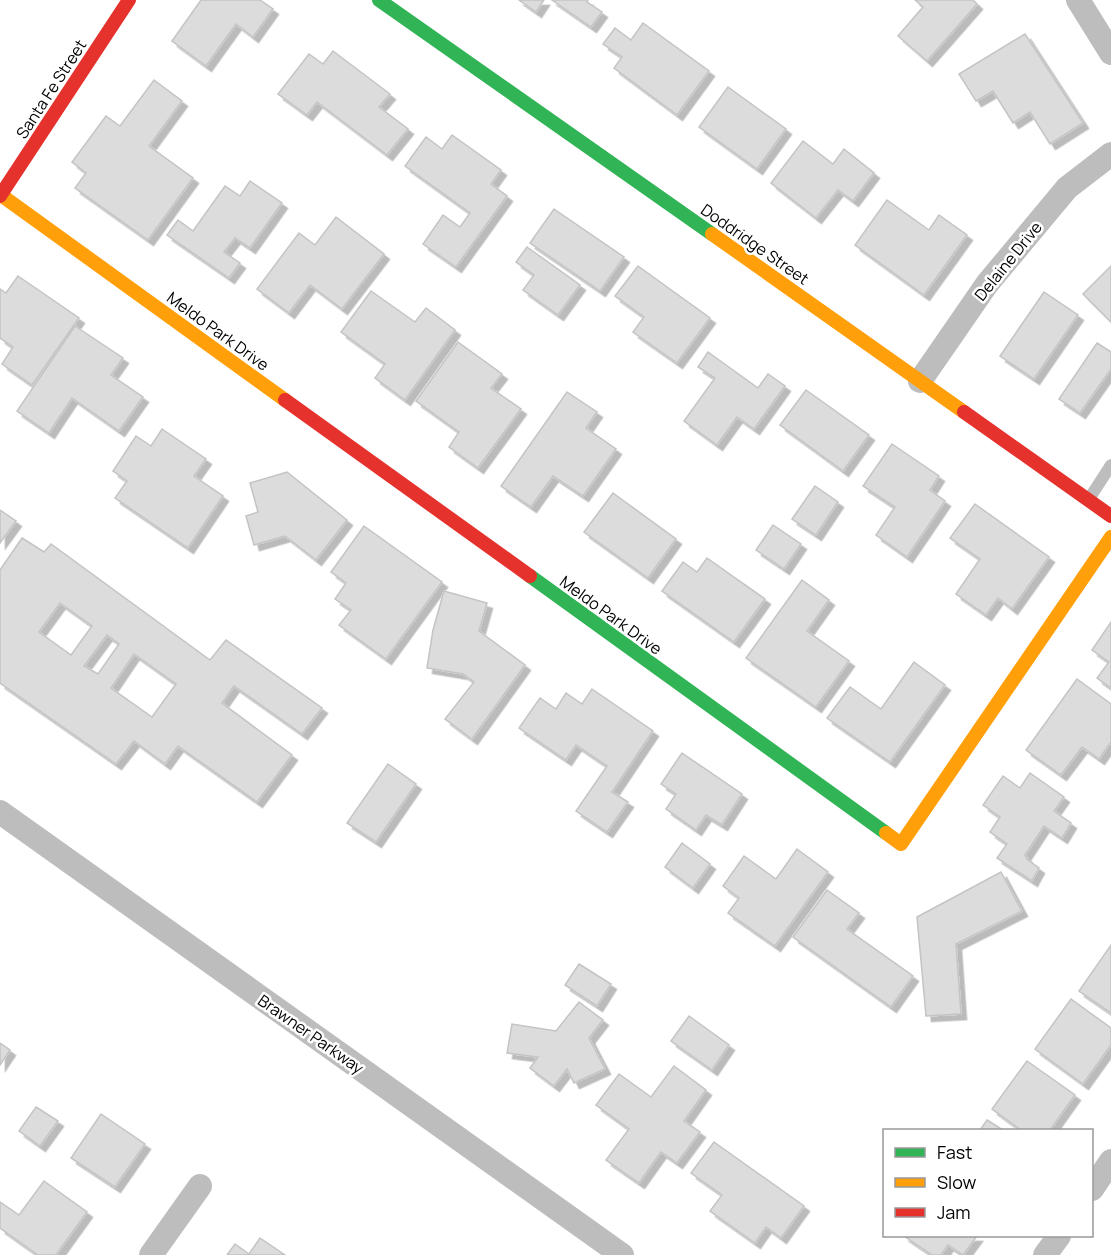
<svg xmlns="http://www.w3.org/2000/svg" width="1111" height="1255" font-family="Manrope,sans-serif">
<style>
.building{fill:#dcdcdc;stroke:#c4c4c4;stroke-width:1.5;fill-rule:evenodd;filter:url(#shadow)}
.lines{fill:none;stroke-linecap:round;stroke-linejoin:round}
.lane{stroke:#bdbdbd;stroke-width:12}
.street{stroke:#bdbdbd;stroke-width:24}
.fast{stroke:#30b455;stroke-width:14}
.slow{stroke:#ff9f0a;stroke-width:14}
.jam{stroke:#e5322d;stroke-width:14}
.labels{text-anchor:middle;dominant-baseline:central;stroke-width:5;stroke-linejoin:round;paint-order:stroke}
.street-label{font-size:16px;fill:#000;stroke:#fff}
</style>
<defs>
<filter id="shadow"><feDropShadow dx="5.5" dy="5.5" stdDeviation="0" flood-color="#0004"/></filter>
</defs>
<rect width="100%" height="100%" fill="#fff"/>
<g class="building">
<path d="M201 0H260L273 9 253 37 236 24 206 66 172 41Z"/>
<path d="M519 0H544L536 12Z"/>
<path d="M552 0H588L587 2 602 12 591 27Z"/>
<path d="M915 0H973L977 4 927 61 898 36 923 7Z"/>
<path d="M643 23 709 71 677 115 614 68 622 57 603 44 615 28 631 40Z"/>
<path d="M1025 34 1083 123 1050 144 1030 112 1013 123 993 91 976 101 959 74Z"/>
<path d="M333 51 390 94 379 107 408 129 387 155 317 102 307 115 278 94 309 54 323 64Z"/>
<path d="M154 80 182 101 149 146 193 178 148 240 75 188 86 173 72 162 106 116 120 126Z"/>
<path d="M728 87 786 129 757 169 699 127Z"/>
<path d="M452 135 501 170 491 184 507 196 456 267 423 244 443 215 460 227 470 213 405 166 426 137 442 149Z"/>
<path d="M803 141 833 164 844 149 874 173 853 201 838 190 816 218 771 183Z"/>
<path d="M250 181 282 203 250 248 235 238 224 252 240 263 229 278 167 235 178 220 193 231 225 186 240 196Z"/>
<path d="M887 200 929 230 939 215 967 235 924 295 855 245Z"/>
<path d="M554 209 624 257 600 291 530 243Z"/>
<path d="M336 217 384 254 342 309 310 285 289 313 257 289 299 233 315 245Z"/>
<path d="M527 247 580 285 558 315 523 290 534 275 516 262Z"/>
<path d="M638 266 710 318 677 363 633 332 644 317 615 296Z"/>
<path d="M1111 266V322L1083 294Z"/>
<path d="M18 276 79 318 32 385 2 364 13 347 0 338V289L6 293Z"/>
<path d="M371 291 415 322 426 308 455 330 405 400 375 378 385 364 341 332Z"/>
<path d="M1044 292 1078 315 1034 379 1000 356Z"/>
<path d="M75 326 123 358 111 375 143 397 119 431 72 398 49 433 17 411Z"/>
<path d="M458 342 502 374 491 388 521 409 478 468 449 447 459 432 416 401Z"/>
<path d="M1097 343 1111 352V369L1080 413 1059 399Z"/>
<path d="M708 352 758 388 768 374 785 386 754 429 737 417 717 445 684 421 715 378 698 367Z"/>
<path d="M806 390 869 435 843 471 780 425Z"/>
<path d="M567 392 597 412 586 428 616 449 583 496 553 476 531 507 501 486Z"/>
<path d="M162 429 206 459 194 476 223 496 188 548 115 498 127 481 113 471 136 436 151 446Z"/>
<path d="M892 444 939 476 930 490 945 501 907 557 876 535 895 507 863 486Z"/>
<path d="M287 472 347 520 316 560 285 536 254 545 246 516 258 512 250 483Z"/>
<path d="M815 486 838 502 816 535 792 519Z"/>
<path d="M613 493 676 539 648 578 584 532Z"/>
<path d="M975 504 1049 557 1012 609 998 598 986 615 956 594 980 559 950 538Z"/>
<path d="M0 510 16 521 0 543Z"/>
<path d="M773 525 801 544 784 569 756 550Z"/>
<path d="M364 526 442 582 386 659 339 625 351 610 335 599 346 583 331 572Z"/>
<path d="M22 538 44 552 51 544 210 660 226 640 322 708 302 734 234 686 222 703 292 755 257 802 178 746 165 764 134 741 116 764 0 683V570ZM60 603 92 626 71 655 39 632ZM107 635 119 644 98 674 84 666ZM134 654 176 684 152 717 111 688Z"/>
<path d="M707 558 765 599 734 642 662 591 683 562 697 572Z"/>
<path d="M802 580 829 600 807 631 849 661 816 707 746 658Z"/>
<path d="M444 591 487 603 479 631 525 665 472 739 445 719 474 682 463 674 427 668 433 630Z"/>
<path d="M1111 622V688L1097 678 1109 662 1092 650Z"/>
<path d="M914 662 945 685 890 762 827 718 850 687 881 709Z"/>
<path d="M1077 679 1111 704V742L1099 759 1082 747 1061 775 1026 750Z"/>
<path d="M592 689 653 731 612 792 628 802 607 832 576 811 607 766 576 745 566 760 519 728 540 698 556 709 566 693 582 704Z"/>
<path d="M682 753 742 794 722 825 706 815 696 830 666 809 676 794 661 784Z"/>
<path d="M388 764 416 784 376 842 347 823Z"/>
<path d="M1030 773 1064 797 1054 811 1071 823 1062 838 1044 826 1025 855 1028 860 1039 868 1032 881 997 858 1007 844 990 832 1000 817 983 805 1003 776 1020 788Z"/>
<path d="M682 843 710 864 693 888 665 867Z"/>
<path d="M797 849 828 872 775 946 728 913 739 898 723 886 744 856 776 879Z"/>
<path d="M1001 872 1022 911 956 944 961 1014 926 1016 917 917Z"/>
<path d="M827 890 859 913 847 929 913 976 891 1007 793 937Z"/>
<path d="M1111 945V1013L1079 991Z"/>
<path d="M579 964 611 984 597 1006 565 985Z"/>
<path d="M1071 999 1111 1028V1045L1083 1084 1035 1049Z"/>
<path d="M579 1002 603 1020 589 1038 605 1069 574 1083 567 1069 554 1086 530 1068 538 1057 507 1053 512 1024 556 1031Z"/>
<path d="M689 1016 729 1045 712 1070 671 1041Z"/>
<path d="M0 1043 10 1050 0 1065Z"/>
<path d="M1027 1061 1075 1095 1050 1130H1021L992 1109Z"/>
<path d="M674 1066 706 1090 684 1121 700 1132 677 1163 661 1152 639 1183 606 1160 629 1129 596 1105 619 1074 651 1097Z"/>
<path d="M36 1107 58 1121 40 1146 19 1131Z"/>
<path d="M101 1114 145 1144 115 1187 71 1158Z"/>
<path d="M987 1120 1003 1130H980Z"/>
<path d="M714 1142 804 1206 781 1238 766 1227 755 1243 710 1211 722 1195 691 1173Z"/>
<path d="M44 1181 87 1212 56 1255H38L0 1228V1202L19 1215Z"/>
<path d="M904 1236H977L963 1255 948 1245 941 1255H932Z"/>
<path d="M260 1238 285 1255H227L235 1244 249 1254Z"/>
</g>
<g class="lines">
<path class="lane" d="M1089 499 1111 465"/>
<g class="street">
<path d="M1078 0 1111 53"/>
<path d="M920 381 987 284 1067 188 1111 154"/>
<path d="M0 812 622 1255"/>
<path d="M1092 1189 1111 1161"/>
<path d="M151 1255 200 1186"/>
<path d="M1045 1255 1059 1236"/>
</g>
<g class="fast">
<path d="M379 0 712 234"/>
<path d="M530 576 886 833"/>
</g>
<g class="slow">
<path d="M1 195 285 400"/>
<path d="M712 234 964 412"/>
<path d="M886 833 901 844 1111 537"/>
</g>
<g class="jam">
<path d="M0 196 129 0"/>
<path d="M285 400 530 576"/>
<path d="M964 412 1111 516"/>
</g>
</g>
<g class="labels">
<g class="street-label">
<text transform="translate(51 89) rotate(-57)">Santa Fe Street</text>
<text transform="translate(755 244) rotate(35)">Doddridge Street</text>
<text transform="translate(1008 261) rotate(-51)">Delaine Drive</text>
<text transform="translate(218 331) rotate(36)">Meldo Park Drive</text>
<text transform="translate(611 615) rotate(36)">Meldo Park Drive</text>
<text transform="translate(311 1034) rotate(35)">Brawner Parkway</text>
</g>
</g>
<rect x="883" y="1129" width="210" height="108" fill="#ffffff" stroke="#999999" stroke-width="1.5"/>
<rect x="895" y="1148" width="30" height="9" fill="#30b455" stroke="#999999" stroke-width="1.5"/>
<text x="937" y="1159" font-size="18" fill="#000000">Fast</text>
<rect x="895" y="1178" width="30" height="9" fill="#ff9f0a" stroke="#999999" stroke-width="1.5"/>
<text x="937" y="1189" font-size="18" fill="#000000">Slow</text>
<rect x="895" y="1208" width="30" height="9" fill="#e5322d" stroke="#999999" stroke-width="1.5"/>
<text x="937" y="1219" font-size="18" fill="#000000">Jam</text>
</svg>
